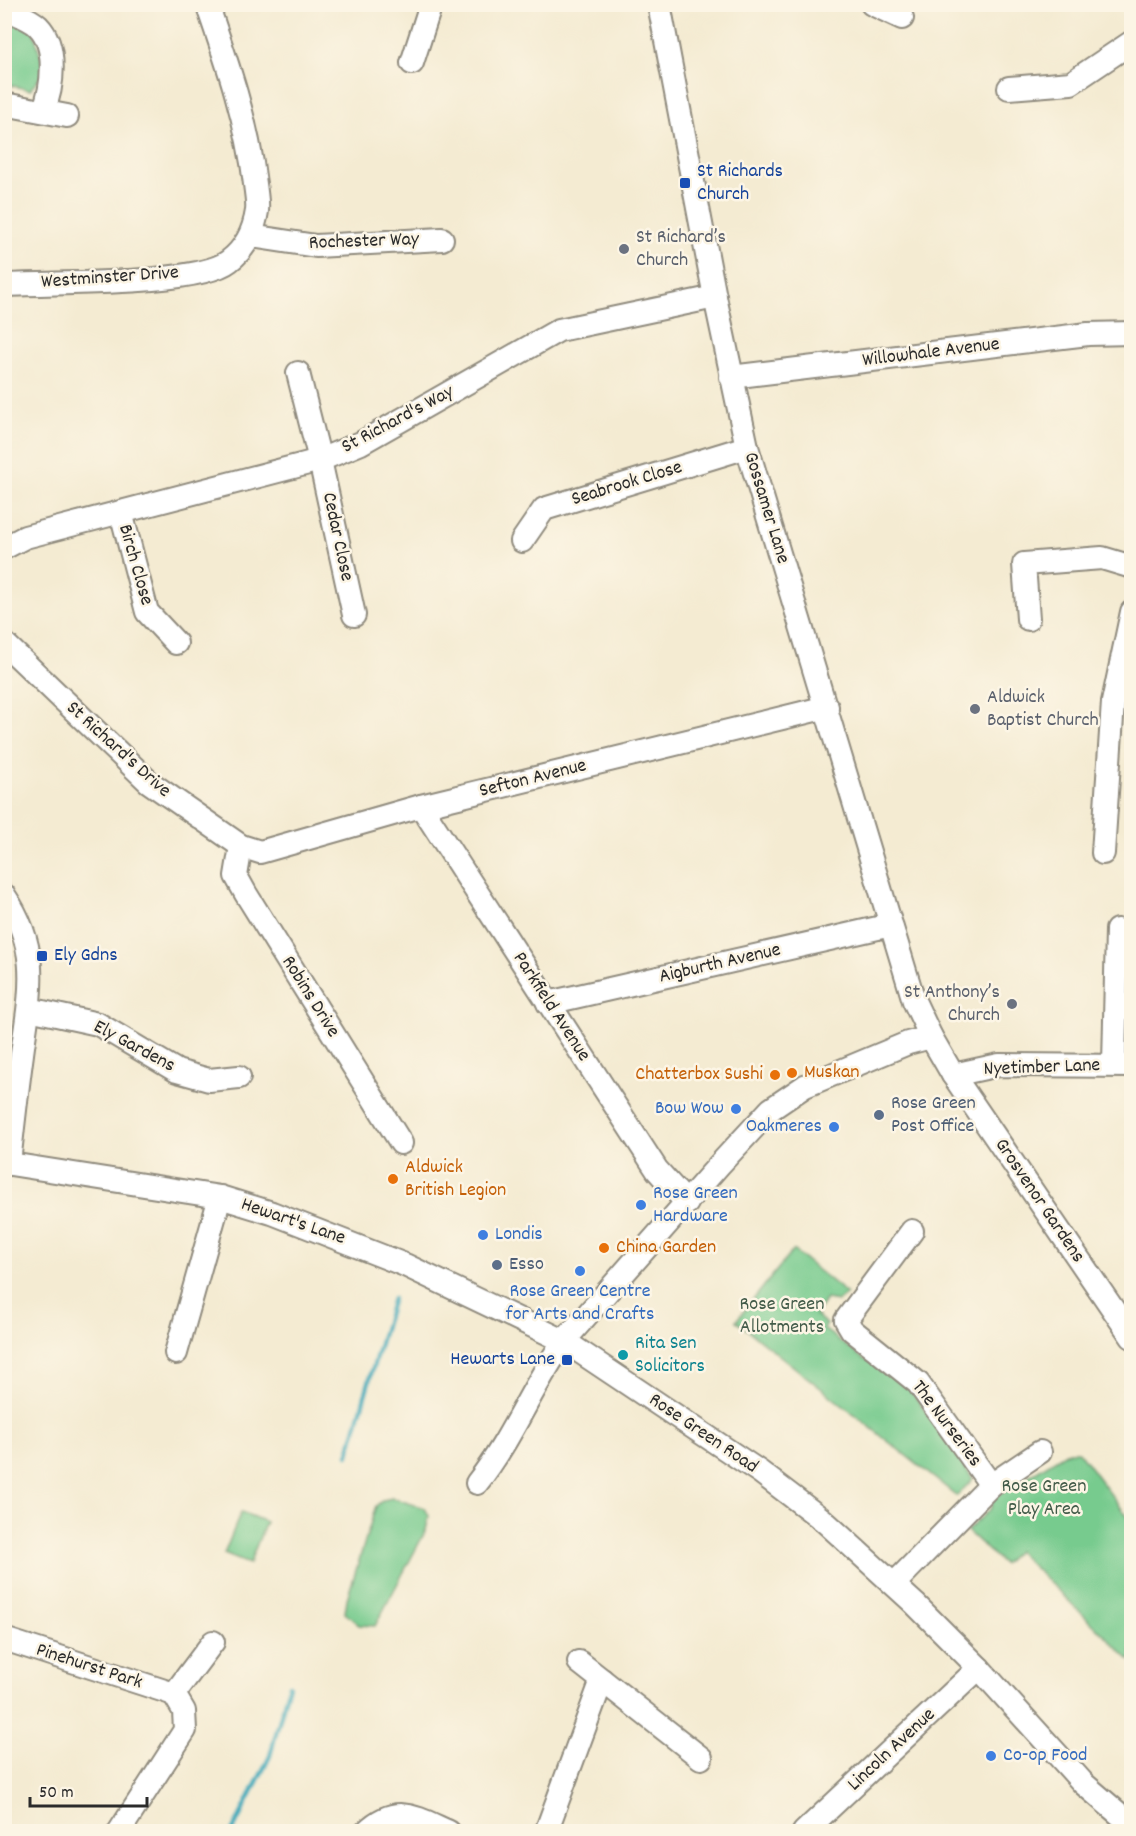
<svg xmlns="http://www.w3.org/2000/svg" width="1136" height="1836" font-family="Dekko,sans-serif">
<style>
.green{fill:#77cb8e;stroke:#517b5c;stroke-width:1.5}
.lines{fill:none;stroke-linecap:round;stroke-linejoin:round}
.stream{stroke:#3ba9ba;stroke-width:4.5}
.minor-casing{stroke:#908b7e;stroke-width:26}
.minor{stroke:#fff;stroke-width:22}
.transit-dot{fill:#1a4fb4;stroke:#fcf5e5;stroke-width:2}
.worship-dot{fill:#6b7280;stroke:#fcf5e5;stroke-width:2}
.food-dot{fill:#e8710a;stroke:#fcf5e5;stroke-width:2}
.shop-dot{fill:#3f7fe0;stroke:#fcf5e5;stroke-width:2}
.service-dot{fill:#5c6f8a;stroke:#fcf5e5;stroke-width:2}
.culture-dot{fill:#0f9aa8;stroke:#fcf5e5;stroke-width:2}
.labels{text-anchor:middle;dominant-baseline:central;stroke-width:5;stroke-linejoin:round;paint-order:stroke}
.transit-label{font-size:20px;fill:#164399;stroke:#fcf5e5;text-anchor:start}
.worship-label{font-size:20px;fill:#5b616d;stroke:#fcf5e5;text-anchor:start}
.street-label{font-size:20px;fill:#2b2b2b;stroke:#fcf5e5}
.food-label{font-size:20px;fill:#c56008;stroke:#fcf5e5;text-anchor:start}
.service-label{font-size:20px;fill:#4e5e75;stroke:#fcf5e5;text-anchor:start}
.shop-label{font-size:20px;fill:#366cbe;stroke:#fcf5e5;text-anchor:start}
.park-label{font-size:20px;fill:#425b49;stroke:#fcf5e5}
.culture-label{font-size:20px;fill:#0d838f;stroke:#fcf5e5;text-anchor:start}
</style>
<rect width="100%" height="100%" fill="#fcf5e5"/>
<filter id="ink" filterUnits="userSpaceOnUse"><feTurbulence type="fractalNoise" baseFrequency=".0167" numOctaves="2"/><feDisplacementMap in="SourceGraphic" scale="12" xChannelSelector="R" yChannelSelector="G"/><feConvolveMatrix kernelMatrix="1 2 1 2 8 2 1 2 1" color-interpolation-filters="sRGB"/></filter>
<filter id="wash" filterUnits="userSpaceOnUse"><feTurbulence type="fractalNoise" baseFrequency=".008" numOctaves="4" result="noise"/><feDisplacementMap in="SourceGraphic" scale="24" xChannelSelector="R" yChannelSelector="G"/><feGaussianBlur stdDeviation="1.35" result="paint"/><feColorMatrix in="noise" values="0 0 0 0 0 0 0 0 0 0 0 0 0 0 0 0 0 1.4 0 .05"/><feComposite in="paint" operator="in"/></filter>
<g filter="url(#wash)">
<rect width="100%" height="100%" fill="#f4ebd2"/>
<g class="green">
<path d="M4 10 33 30 45 71 30 90 5 84Z"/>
<path d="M793 1250 847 1294 838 1301 826 1299 815 1315 827 1324 824 1329 865 1360 876 1362 907 1385 973 1479 957 1496 736 1321Z"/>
<path d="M1069 1451H1078L1131 1521V1661L1017 1551 1003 1564 967 1531 991 1508 993 1498Z"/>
<path d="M392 1498 425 1508 429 1516 426 1530 375 1626 359 1625 345 1613 347 1599 376 1506 383 1500Z"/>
<path d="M241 1512 266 1522 249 1564 224 1554Z"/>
</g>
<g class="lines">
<g class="stream">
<path d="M348 1455 393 1298"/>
<path d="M232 1832 270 1756 289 1685"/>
</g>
</g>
</g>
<g filter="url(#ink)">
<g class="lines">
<defs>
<g id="minor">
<path d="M659 4 715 297 747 447 914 1001 931 1037 953 1075 1132 1337"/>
<path d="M872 4 902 18"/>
<path d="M4 8C14 13 30 18 38 26 58 46 53 88 43 111"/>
<path d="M412 63 431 4"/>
<path d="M1009 88 1071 83 1132 42"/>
<path d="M4 104 67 116"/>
<path d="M251 236 316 246 442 239"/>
<path d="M4 285C50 282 197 286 229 261 245 249 254 231 257 211 258 203 256 193 255 184 248 123 227 62 207 4"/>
<path d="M298 373 320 460 354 615"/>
<path d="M731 377 1088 334 1132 333"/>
<path d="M121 512 147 612 176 643"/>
<path d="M522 541 544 509 747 447"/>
<path d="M4 548 25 537 320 460 361 443 559 330 715 297"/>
<path d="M1028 619 1024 564 1102 558 1132 567"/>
<path d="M4 643 149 782 241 846 260 852 421 806 827 707"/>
<path d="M421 806 657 1170 687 1203"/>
<path d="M241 846 236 876 246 894 401 1143"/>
<path d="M1103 853 1113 702 1132 612"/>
<path d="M4 895C42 951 30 993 22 1054 17 1090 13 1127 9 1163"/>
<path d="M548 1003 891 925"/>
<path d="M29 1009 98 1024 177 1071 209 1080 239 1077"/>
<path d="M1114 1065 1117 930"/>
<path d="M953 1075 999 1065 1132 1066"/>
<path d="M4 1163 220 1197 272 1213 405 1265 564 1341 760 1472 823 1520 915 1604 979 1668 1084 1784 1132 1825"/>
<path d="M912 1231 846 1320 852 1330 918 1383 991 1485"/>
<path d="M176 1353 220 1197"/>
<path d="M477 1483C512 1439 532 1386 564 1341L720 1164 771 1109 805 1086 908 1043 931 1037"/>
<path d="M894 1584 991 1485 1040 1452"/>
<path d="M4 1639 174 1694"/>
<path d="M579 1662 701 1758"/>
<path d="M174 1694 213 1642"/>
<path d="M119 1832 185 1730 184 1711 174 1694"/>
<path d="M366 1832C396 1803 415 1817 449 1832"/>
<path d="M546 1832 602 1680"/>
<path d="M804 1832 979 1668"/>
</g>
</defs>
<use href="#minor" class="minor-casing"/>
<use href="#minor" class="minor"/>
</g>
</g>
<g class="transit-dot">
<rect x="679" y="177" width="12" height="12" rx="3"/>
<rect x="36" y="950" width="12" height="12" rx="3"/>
<rect x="561" y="1354" width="12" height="12" rx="3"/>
</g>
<g class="worship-dot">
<circle cx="624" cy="249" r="6"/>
<circle cx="975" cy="709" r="6"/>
<circle cx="1012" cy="1004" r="6"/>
</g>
<g class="food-dot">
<circle cx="792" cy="1073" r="6"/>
<circle cx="775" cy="1075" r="6"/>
<circle cx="393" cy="1179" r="6"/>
<circle cx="604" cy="1248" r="6"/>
</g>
<g class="shop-dot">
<circle cx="736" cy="1109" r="6"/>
<circle cx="834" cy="1127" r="6"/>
<circle cx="641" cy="1205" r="6"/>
<circle cx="483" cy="1235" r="6"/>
<circle cx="580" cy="1271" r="6"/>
<circle cx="991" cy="1756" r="6"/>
</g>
<g class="service-dot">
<circle cx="879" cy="1115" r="6"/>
<circle cx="497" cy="1265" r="6"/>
</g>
<circle class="culture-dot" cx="623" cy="1355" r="6"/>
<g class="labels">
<g class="transit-label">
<text x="697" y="172">St Richards<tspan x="697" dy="23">Church</tspan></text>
<text x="54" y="956">Ely Gdns</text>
<text x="555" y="1360" text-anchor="end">Hewarts Lane</text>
</g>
<g class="worship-label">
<text x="636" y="238">St Richard’s<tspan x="636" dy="23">Church</tspan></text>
<text x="987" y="698">Aldwick<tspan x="987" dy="23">Baptist Church</tspan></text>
<text x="1000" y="993" text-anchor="end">St Anthony’s<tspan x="1000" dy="23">Church</tspan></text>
</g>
<g class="street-label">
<text transform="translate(364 242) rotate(-2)">Rochester Way</text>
<text transform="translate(110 278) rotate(-4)">Westminster Drive</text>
<text transform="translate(931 353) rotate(-7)">Willowhale Avenue</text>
<text transform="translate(398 420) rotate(-28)">St Richard's Way</text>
<text transform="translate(627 484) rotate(-17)">Seabrook Close</text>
<text transform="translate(766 508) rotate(73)">Gossamer Lane</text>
<text transform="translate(337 537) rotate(78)">Cedar Close</text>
<text transform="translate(135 565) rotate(74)">Birch Close</text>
<text transform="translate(118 750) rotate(42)">St Richard's Drive</text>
<text transform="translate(533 779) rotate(-14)">Sefton Avenue</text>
<text transform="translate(720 964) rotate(-13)">Aigburth Avenue</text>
<text transform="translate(310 997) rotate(58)">Robins Drive</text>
<text transform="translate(551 1007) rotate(57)">Parkfield Avenue</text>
<text transform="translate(134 1047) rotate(28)">Ely Gardens</text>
<text transform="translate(1042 1068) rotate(-2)">Nyetimber Lane</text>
<text transform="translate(1039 1201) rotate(56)">Grosvenor Gardens</text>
<text transform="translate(293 1222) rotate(19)">Hewart's Lane</text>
<text transform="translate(946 1424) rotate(53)">The Nurseries</text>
<text transform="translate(703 1434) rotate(34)">Rose Green Road</text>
<text transform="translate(89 1667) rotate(18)">Pinehurst Park</text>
<text transform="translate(892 1750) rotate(-43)">Lincoln Avenue</text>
</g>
<g class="food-label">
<text x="804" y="1073">Muskan</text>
<text x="763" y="1075" text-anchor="end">Chatterbox Sushi</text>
<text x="405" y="1168">Aldwick<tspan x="405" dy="23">British Legion</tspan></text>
<text x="616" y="1248">China Garden</text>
</g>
<g class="service-label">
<text x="891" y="1104">Rose Green<tspan x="891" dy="23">Post Office</tspan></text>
<text x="509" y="1265">Esso</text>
</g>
<g class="shop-label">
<text x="724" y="1109" text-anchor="end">Bow Wow</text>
<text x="822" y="1127" text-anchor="end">Oakmeres</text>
<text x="653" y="1194">Rose Green<tspan x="653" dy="23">Hardware</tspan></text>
<text x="495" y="1235">Londis</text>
<text x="580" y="1292" text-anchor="middle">Rose Green Centre<tspan x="580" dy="23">for Arts and Crafts</tspan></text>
<text x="1003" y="1756">Co-op Food</text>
</g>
<g class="park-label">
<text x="782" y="1305">Rose Green<tspan x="782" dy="23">Allotments</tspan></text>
<text x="1044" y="1487">Rose Green<tspan x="1044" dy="23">Play Area</tspan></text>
</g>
<g class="culture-label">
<text x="635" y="1344">Rita Sen<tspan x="635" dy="23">Solicitors</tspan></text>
</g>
</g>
<rect width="1136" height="1836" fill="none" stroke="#fcf5e5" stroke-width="24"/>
<path d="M30 1797v9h117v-9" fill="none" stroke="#2b2b2b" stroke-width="3"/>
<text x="39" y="1797" font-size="18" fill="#2b2b2b" stroke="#fcf5e5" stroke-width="4.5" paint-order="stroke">50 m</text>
</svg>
